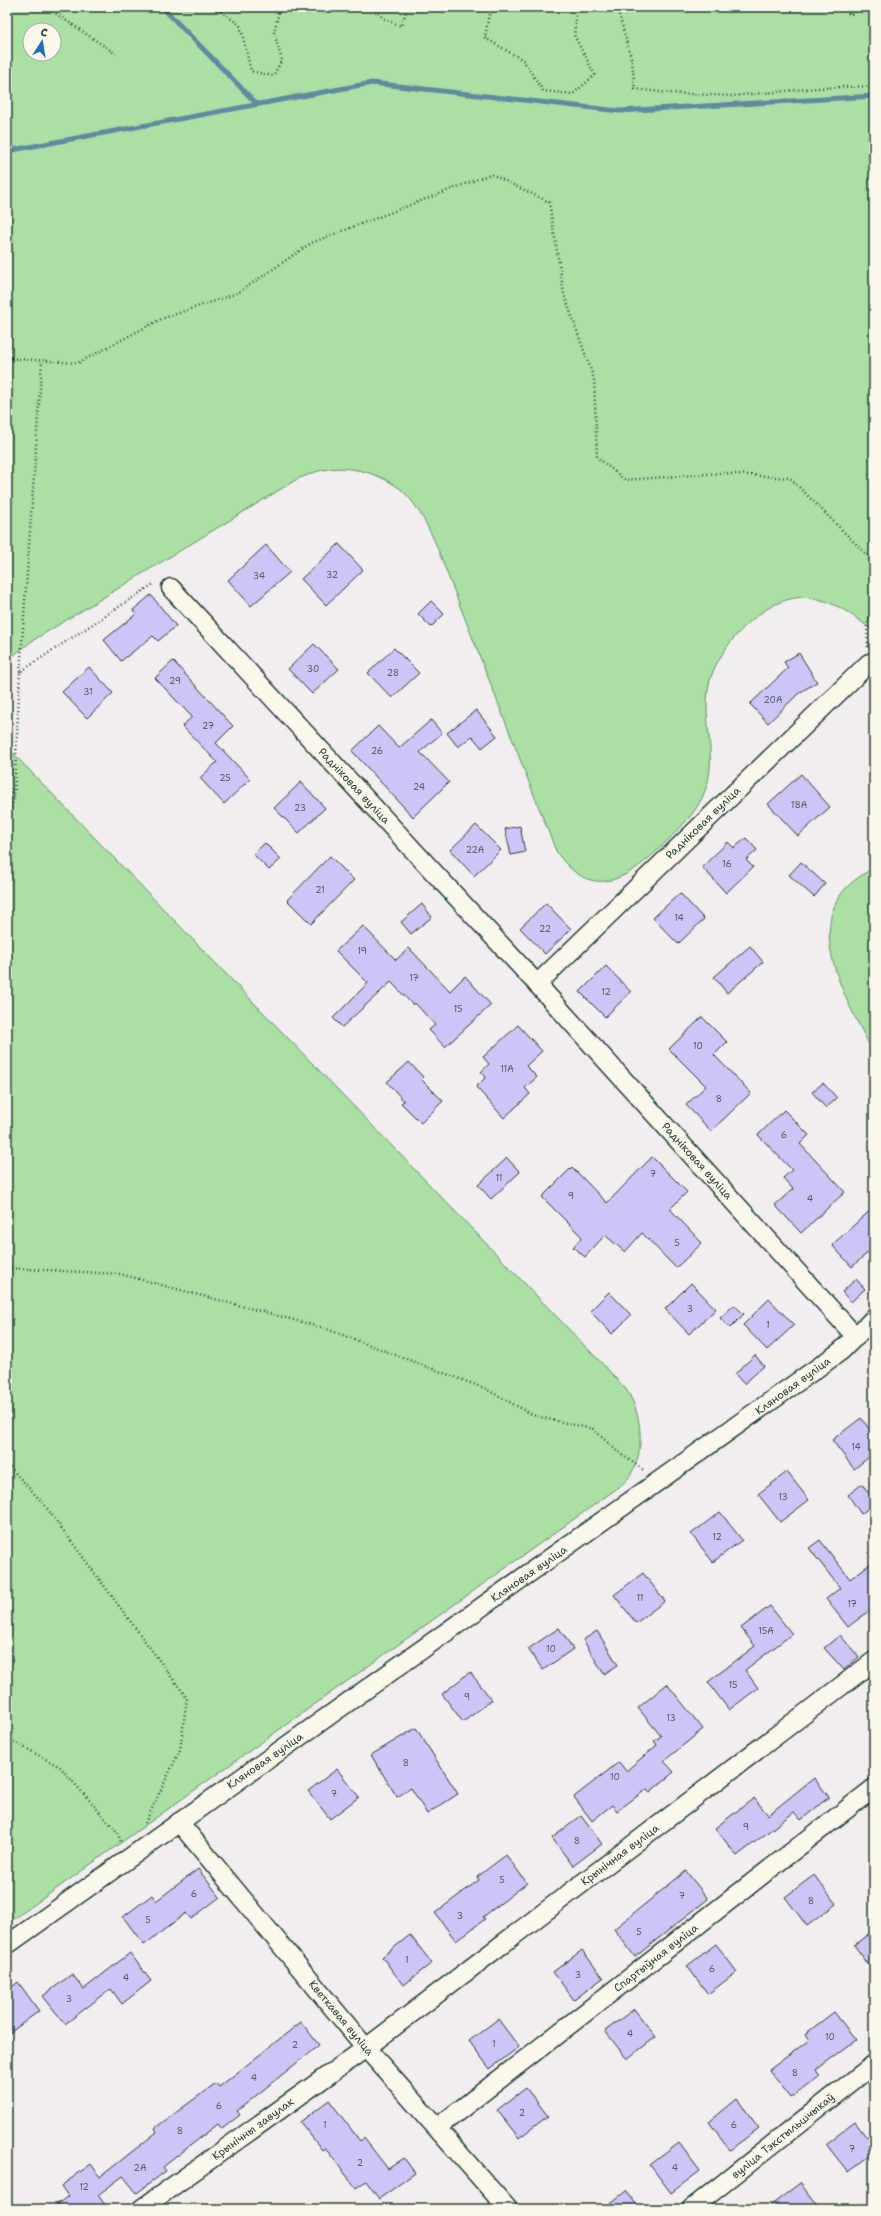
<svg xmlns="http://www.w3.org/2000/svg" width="881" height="2216" font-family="'Shantell Sans',sans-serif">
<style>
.green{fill:#aae0a3;stroke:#648e6c;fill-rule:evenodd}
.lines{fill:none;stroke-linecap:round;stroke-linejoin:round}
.stream{stroke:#608aa0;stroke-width:5}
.building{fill:#cec4f6;stroke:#1f3d34}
.street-casing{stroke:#1f3d34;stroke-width:21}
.path{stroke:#1f3d34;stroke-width:2.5;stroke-dasharray:1 3;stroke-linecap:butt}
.street{stroke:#fbf7ec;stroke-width:18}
.labels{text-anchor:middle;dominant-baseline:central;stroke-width:3;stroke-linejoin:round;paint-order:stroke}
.number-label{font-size:9px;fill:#4b5f64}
.street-label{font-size:11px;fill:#1f3d34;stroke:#fbf7ec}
</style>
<rect width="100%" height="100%" fill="#f2edee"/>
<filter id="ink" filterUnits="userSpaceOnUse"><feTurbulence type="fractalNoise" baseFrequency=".025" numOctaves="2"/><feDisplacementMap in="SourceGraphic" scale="8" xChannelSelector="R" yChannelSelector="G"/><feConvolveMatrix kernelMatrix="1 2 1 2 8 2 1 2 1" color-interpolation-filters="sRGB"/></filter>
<g filter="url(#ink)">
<g class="green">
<path d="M7 7H874V631C854 617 836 601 811 598 769 591 721 643 710 680 700 717 719 755 705 791 697 812 682 826 667 841 632 876 593 906 556 851L435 542C427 525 418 506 404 492 383 474 350 464 323 470 315 471 307 476 299 478L32 641 15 654 7 663ZM30 30H54V54H30Z"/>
<path d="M7 747 613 1375C618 1381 625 1387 629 1394 642 1417 645 1450 631 1474 629 1479 623 1483 619 1487L7 1924Z"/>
<path d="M874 867V1054C852 1009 803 933 847 887 855 879 865 873 874 867Z"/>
</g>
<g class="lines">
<g class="stream">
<path d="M162 7 257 104"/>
<path d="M7 151 372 83 619 111 874 96"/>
</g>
</g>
<g class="building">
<path d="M339 544 363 570 326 605 301 579Z"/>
<path d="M266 545 290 572 251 606 228 580Z"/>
<path d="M151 595 176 626 158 641 153 636 121 661 104 640 136 614 133 610Z"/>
<path d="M431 601 444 614 431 627 418 614Z"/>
<path d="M314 644 339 669 312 694 288 669Z"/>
<path d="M394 648 419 673 392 698 368 673Z"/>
<path d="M799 653 817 682 799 693 768 723 750 704 788 668 784 662Z"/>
<path d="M173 661 233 726 216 743 250 779 224 804 200 778 217 762 182 726 192 717 155 678Z"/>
<path d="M89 667 113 693 87 718 62 692Z"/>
<path d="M476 710 497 736 482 748 472 736 458 747 447 733Z"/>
<path d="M431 720 442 733 420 752 449 782 413 817 352 751 378 726 399 748Z"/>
<path d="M801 774 830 807 798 836 768 804Z"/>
<path d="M301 782 325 808 299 833 274 808Z"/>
<path d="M476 825 501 850 474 876 450 850Z"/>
<path d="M520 826 525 852 511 855 505 829Z"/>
<path d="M746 838 757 850 746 860 753 867 726 893 702 867 728 842 734 848Z"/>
<path d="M265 843 281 859 269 870 253 854Z"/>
<path d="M330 856 354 880 311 924 287 900Z"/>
<path d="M801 862 825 884 814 897 789 875Z"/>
<path d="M680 893 704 919 678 944 653 918Z"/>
<path d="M546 903 571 929 545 954 520 928Z"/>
<path d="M422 904 432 917 411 934 401 922Z"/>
<path d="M363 926 396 960 409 948 450 991 465 976 491 1005 445 1047 429 1030 435 1025 415 1003 413 1005 391 982 342 1027 333 1018 368 983 336 951Z"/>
<path d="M750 946 763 962 727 993 714 977Z"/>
<path d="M606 966 631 992 605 1017 580 992Z"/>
<path d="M702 1017 727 1042 714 1055 751 1093 711 1131 686 1105 706 1086 669 1049Z"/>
<path d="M518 1025 542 1051 526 1066 537 1077 525 1088 530 1094 504 1118 476 1087 486 1077 481 1072 489 1064 483 1057Z"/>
<path d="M409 1062 423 1077 421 1079 443 1101 421 1123 401 1103 404 1101 387 1082Z"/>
<path d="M823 1083 837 1098 826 1108 812 1092Z"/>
<path d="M784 1110 809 1135 800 1144 845 1192 801 1233 775 1205 793 1189 783 1178 792 1170 758 1135Z"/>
<path d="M652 1157 687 1192 670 1209 702 1243 676 1268 642 1233 625 1252 605 1235 585 1257 573 1247 582 1237 542 1197 572 1167 607 1203Z"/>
<path d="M507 1158 520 1172 491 1199 478 1185Z"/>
<path d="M874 1207V1247L852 1267 832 1245Z"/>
<path d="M856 1279 865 1289 851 1302 842 1292Z"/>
<path d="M691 1283 716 1309 689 1334 665 1309Z"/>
<path d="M609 1292 631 1315 612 1334 590 1311Z"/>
<path d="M769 1299 794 1325 767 1350 743 1325Z"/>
<path d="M734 1305 744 1314 730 1328 720 1318Z"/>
<path d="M755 1355 764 1366 744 1384 735 1374Z"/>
<path d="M861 1418 874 1435V1453L854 1469 832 1440Z"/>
<path d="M787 1472 809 1500 780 1522 758 1494Z"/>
<path d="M862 1484 874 1500V1504L861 1514 848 1495Z"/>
<path d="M720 1512 742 1540 713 1562 691 1534Z"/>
<path d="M820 1540 850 1579 874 1561V1607L848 1627 826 1599 840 1588 809 1548Z"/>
<path d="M643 1573 665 1601 636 1623 614 1595Z"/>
<path d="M770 1606 792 1634 745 1670 758 1688 729 1710 708 1682 755 1646 741 1628Z"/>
<path d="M559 1628 573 1649 543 1670 528 1649Z"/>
<path d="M597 1631 618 1665 604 1674 583 1640Z"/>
<path d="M840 1635 859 1657 844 1670 824 1648Z"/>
<path d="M470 1672 492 1700 463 1722 442 1694Z"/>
<path d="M667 1684 703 1729 664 1761 674 1772 650 1792 647 1789 617 1811 612 1805 592 1821 574 1797 619 1762 626 1771 657 1745 654 1741 661 1736 638 1708Z"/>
<path d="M416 1728 458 1794 427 1814 411 1788 397 1797 371 1755Z"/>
<path d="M337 1769 359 1797 330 1819 308 1791Z"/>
<path d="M814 1778 829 1797 801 1820 794 1812 737 1856 715 1828 754 1798 768 1815Z"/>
<path d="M581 1816 602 1844 573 1866 552 1838Z"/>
<path d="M506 1855 527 1883 483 1917 485 1919 456 1941 435 1913 479 1880 477 1877Z"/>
<path d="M198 1869 220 1897 191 1919 186 1913 144 1945 123 1917 152 1895 156 1901Z"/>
<path d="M686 1871 708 1899 635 1957 614 1929Z"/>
<path d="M814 1875 836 1904 807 1926 785 1897Z"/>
<path d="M874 1930V1972L854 1945Z"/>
<path d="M410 1935 432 1963 403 1985 382 1957Z"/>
<path d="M716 1944 737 1972 708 1994 687 1966Z"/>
<path d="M582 1950 603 1978 574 2000 553 1972Z"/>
<path d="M130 1953 151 1981 122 2004 111 1989 65 2024 43 1996 72 1974 84 1989Z"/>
<path d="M18 1982 39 2011 7 2035V1991Z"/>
<path d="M634 2009 656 2037 627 2059 605 2031Z"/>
<path d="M834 2012 856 2040 816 2070 820 2076 791 2098 769 2070 809 2040 805 2034Z"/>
<path d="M498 2019 519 2047 490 2069 469 2041Z"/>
<path d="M301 2022 319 2045 237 2111 240 2115 222 2129 218 2124 163 2167 166 2171 137 2193 123 2176 98 2195 108 2209H51L68 2196 61 2186 91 2164 100 2177 157 2132 155 2128 216 2083 219 2087Z"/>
<path d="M526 2088 548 2116 519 2138 497 2110Z"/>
<path d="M737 2099 759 2128 730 2150 709 2122Z"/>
<path d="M329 2100 360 2141 364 2138 388 2169 404 2158 415 2173 379 2199 366 2181 356 2188 325 2148 322 2150 300 2122Z"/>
<path d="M855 2122 874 2147V2152L848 2172 826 2144Z"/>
<path d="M679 2143 700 2171 671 2193 650 2165Z"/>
<path d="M800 2183 820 2209H766Z"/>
<path d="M626 2191 640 2209H603Z"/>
</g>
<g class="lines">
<defs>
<g id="street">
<path d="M171 588 537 984 856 1337"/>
<path d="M537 984 869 663"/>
<path d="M179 1822 366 2048 508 2209"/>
<path d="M7 1945 841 1351 874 1318"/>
<path d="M438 2127 874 1788"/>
<path d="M141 2209 366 2048 874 1661"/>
<path d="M691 2209 874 2064"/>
</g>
</defs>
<use href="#street" class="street-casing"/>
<g class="path">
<path d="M46 7 116 54"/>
<path d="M214 7 240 25 251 71 273 76 282 60 274 33 280 7"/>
<path d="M334 7 340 11 374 8 383 18 401 26 408 7"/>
<path d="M493 7 488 19 485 38 523 60 543 91 573 94 595 75 574 35 577 7"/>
<path d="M617 7 632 61 635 89 669 93 731 96 818 88 874 86"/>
<path d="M843 7 850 15 863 7"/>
<path d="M7 358 78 363 161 319 238 293 311 243 491 174 549 202 564 294 594 379 597 457 625 480 722 473 790 478 870 558 874 570"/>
<path d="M868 647 867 626 874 605"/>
<path d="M20 672 42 361"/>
<path d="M7 785 14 798 7 825"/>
<path d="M14 798 20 672 155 583"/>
<path d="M7 1268 120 1274 324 1328 484 1388 535 1416 593 1429 617 1451 645 1471"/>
<path d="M7 1464 43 1503 187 1698 180 1750 144 1825"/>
<path d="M7 1738 60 1767 118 1833 121 1843"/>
</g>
<use href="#street" class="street"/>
</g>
</g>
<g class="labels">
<g class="number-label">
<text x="332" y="575">32</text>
<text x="259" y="576">34</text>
<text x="313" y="669">30</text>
<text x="393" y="673">28</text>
<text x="175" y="681">29</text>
<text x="88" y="692">31</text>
<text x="773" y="700">20А</text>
<text x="208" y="726">27</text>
<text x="377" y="751">26</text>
<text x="225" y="778">25</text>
<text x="419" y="787">24</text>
<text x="799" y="805">18А</text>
<text x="300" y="808">23</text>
<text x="475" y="850">22А</text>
<text x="727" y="864">16</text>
<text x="320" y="890">21</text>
<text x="679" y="918">14</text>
<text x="545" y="929">22</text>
<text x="362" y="951">19</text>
<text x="414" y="978">17</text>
<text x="606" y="992">12</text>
<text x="458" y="1009">15</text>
<text x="698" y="1046">10</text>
<text x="507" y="1069">11А</text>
<text x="719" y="1099">8</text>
<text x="784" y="1135">6</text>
<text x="653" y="1174">7</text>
<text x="499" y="1178">11</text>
<text x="571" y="1196">9</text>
<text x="810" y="1199">4</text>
<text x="677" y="1243">5</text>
<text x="690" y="1309">3</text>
<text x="768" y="1325">1</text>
<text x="856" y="1447">14</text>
<text x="783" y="1497">13</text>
<text x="717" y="1537">12</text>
<text x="640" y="1598">11</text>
<text x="852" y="1604">17</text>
<text x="766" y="1631">15А</text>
<text x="551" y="1649">10</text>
<text x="733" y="1685">15</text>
<text x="467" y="1697">9</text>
<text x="671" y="1718">13</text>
<text x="406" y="1763">8</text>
<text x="615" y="1777">10</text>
<text x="334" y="1794">7</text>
<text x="746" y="1827">9</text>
<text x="577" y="1841">8</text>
<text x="502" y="1880">5</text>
<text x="194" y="1894">6</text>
<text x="682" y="1896">7</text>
<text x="811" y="1901">8</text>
<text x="460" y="1916">3</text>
<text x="148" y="1920">5</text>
<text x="639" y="1932">5</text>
<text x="407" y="1960">1</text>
<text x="712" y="1969">6</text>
<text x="578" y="1975">3</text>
<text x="126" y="1978">4</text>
<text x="69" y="1999">3</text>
<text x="630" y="2034">4</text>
<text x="830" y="2037">10</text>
<text x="494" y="2044">1</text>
<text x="295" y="2045">2</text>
<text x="795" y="2073">8</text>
<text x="254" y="2078">4</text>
<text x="219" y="2106">6</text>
<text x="522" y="2113">2</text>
<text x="325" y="2125">1</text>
<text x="734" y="2125">6</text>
<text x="180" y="2131">8</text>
<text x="852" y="2149">7</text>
<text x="360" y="2163">2</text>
<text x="140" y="2168">2А</text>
<text x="675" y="2168">4</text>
<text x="84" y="2187">12</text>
</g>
<g class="street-label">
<text transform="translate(354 786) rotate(47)">Радніковая вуліца</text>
<text transform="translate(703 823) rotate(-44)">Радніковая вуліца</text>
<text transform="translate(697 1161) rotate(48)">Радніковая вуліца</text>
<text transform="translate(793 1386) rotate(-36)">Кляновая вуліца</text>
<text transform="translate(529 1574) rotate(-35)">Кляновая вуліца</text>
<text transform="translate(265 1761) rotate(-35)">Кляновая вуліца</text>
<text transform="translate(620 1855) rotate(-37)">Крынічная вуліца</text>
<text transform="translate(656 1958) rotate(-38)">Спартыўная вуліца</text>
<text transform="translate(341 2018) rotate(50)">Кветкавая вуліца</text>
<text transform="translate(253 2129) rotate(-36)">Крынічны завулак</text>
<text transform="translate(783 2136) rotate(-39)">вуліца Тэкстыльшчыкаў</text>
</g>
</g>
<rect width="881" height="2216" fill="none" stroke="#fbf7ec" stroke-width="24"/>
<rect x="12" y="12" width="857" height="2192" fill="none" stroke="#1f3d34" stroke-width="1.5" filter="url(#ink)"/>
<g transform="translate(42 42) rotate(12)"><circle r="19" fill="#fbf7ec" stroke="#a3ada2"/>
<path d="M0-3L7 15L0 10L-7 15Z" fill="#1f6fb2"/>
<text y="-6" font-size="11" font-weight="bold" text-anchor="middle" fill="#1f3d34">С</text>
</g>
</svg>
